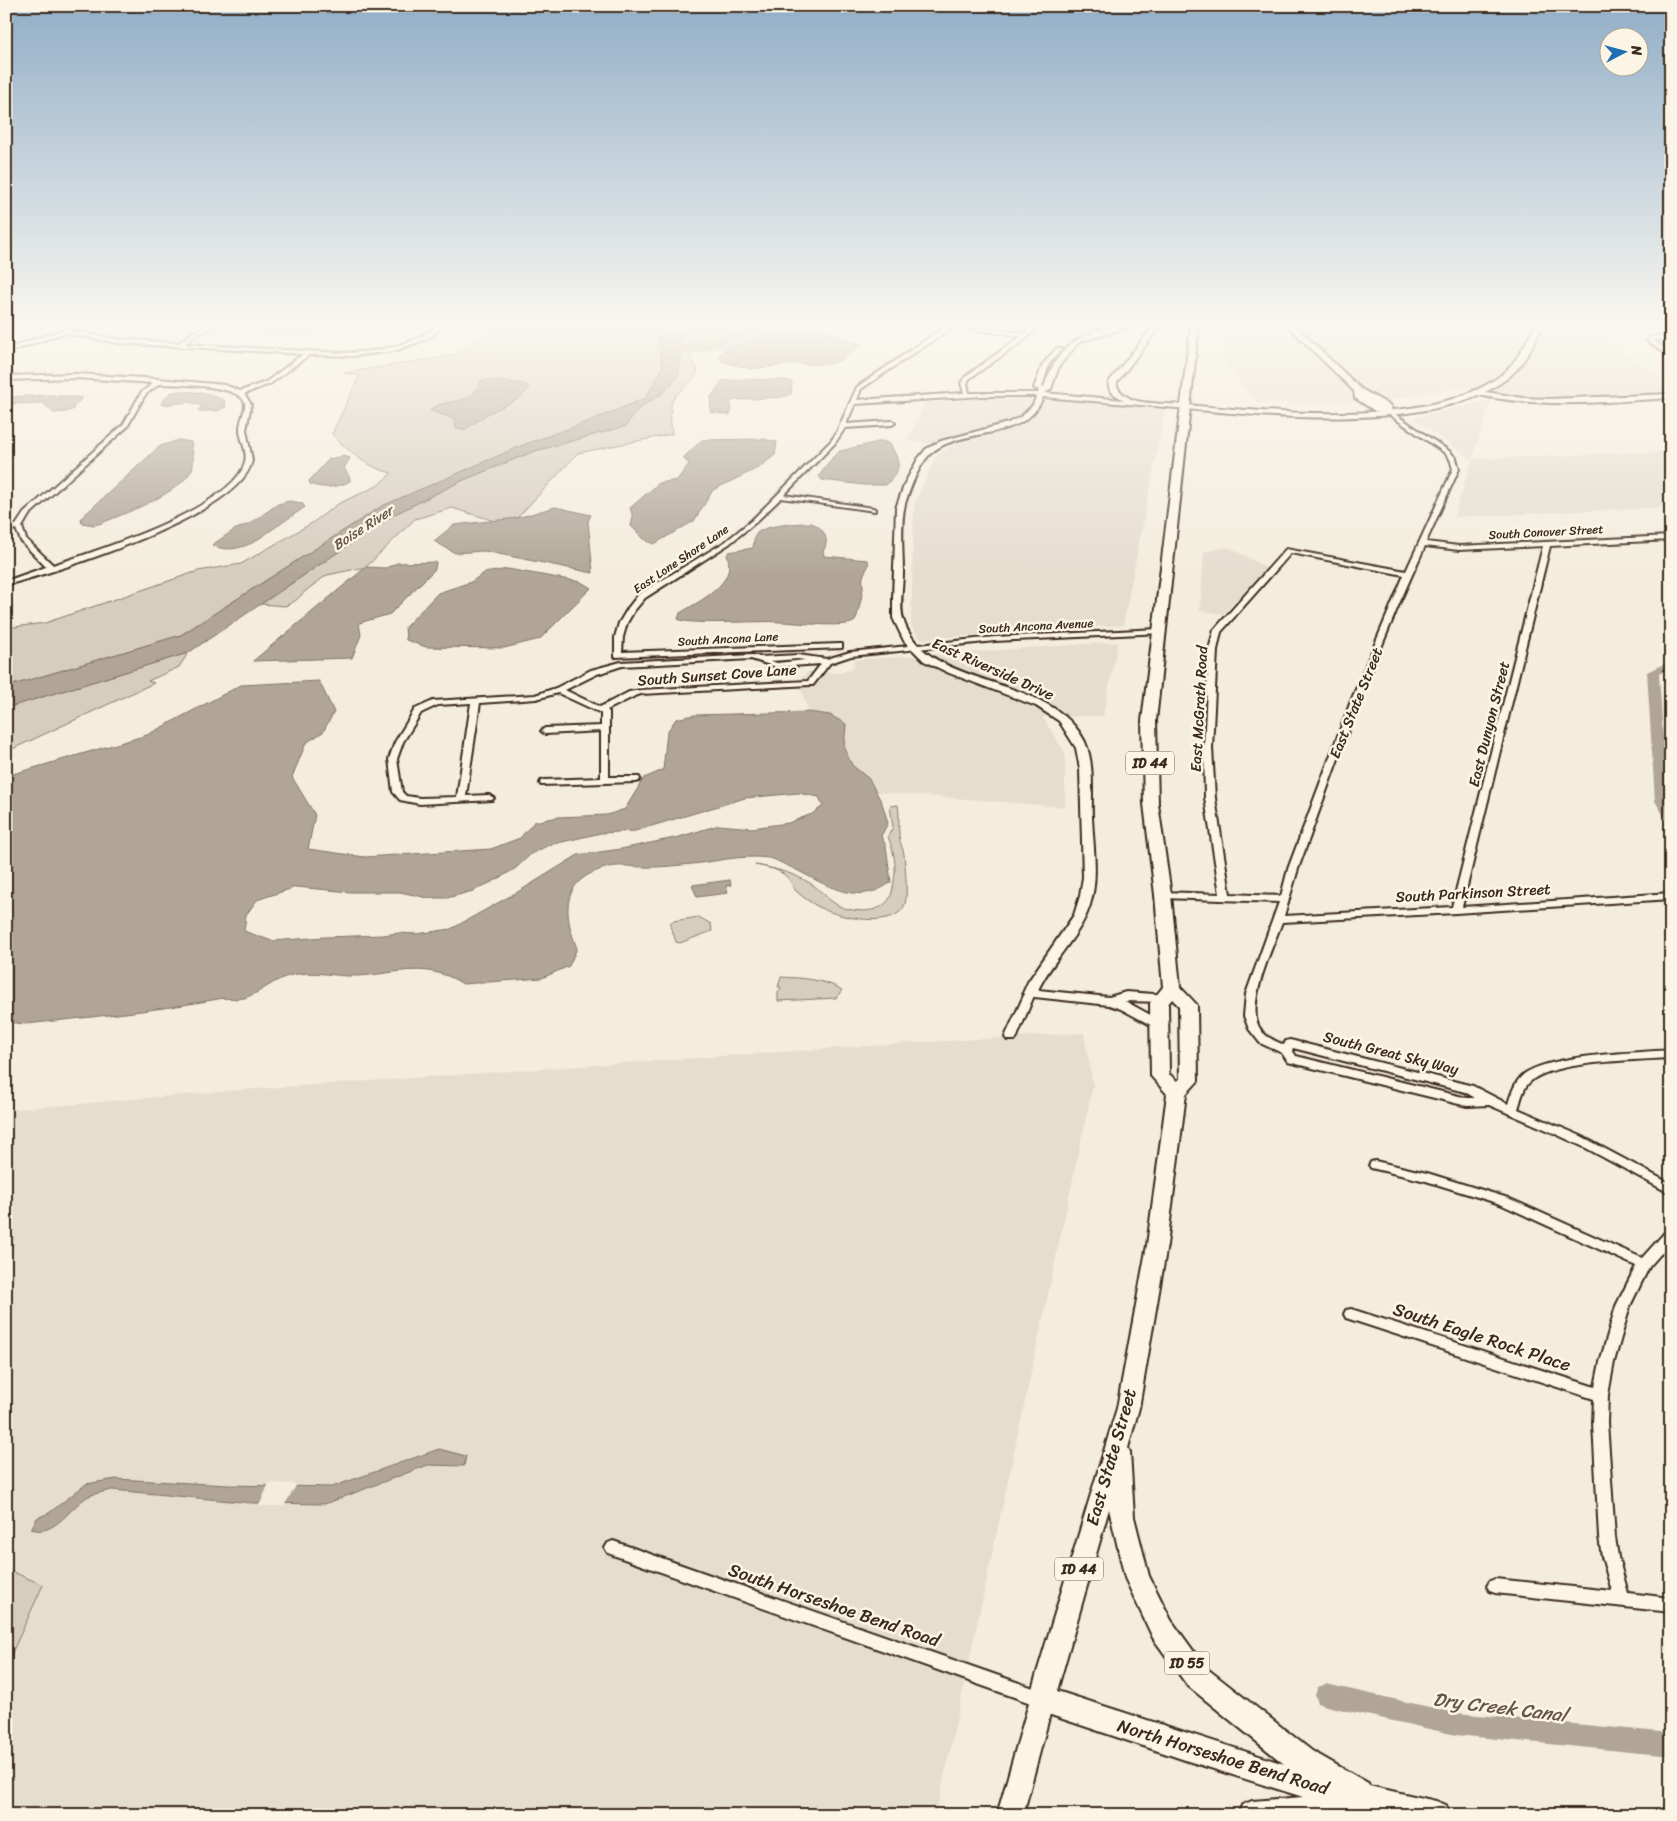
<svg xmlns="http://www.w3.org/2000/svg" width="1677" height="1821" font-family="Sriracha,sans-serif">
<style>
.built{fill:#e5ddce}
.green{fill:#d6cdbd;stroke:#887c6e}
.water{fill:#b0a596;stroke:#817466;fill-rule:evenodd}
.pier{fill:#f4eddd}
.lines{fill:none;stroke-linecap:round;stroke-linejoin:round}
.canal{fill:#b0a596;fill-rule:evenodd}
.river{fill:#b0a596;fill-rule:evenodd}
.minor-casing{stroke:#3b2a1e;stroke-width:4}
.tertiary-casing{stroke:#3b2a1e;stroke-width:4}
.secondary-casing{stroke:#3b2a1e;stroke-width:4}
.primary-casing{stroke:#3b2a1e;stroke-width:4}
.trunk-casing{stroke:#3b2a1e;stroke-width:4}
.minor{fill:#fcf5e5;fill-rule:evenodd}
.tertiary{fill:#fcf5e5;fill-rule:evenodd}
.secondary{fill:#fcf5e5;fill-rule:evenodd}
.primary{fill:#fcf5e5;fill-rule:evenodd}
.trunk{fill:#fcf5e5;fill-rule:evenodd}
.labels{text-anchor:middle;dominant-baseline:central;stroke-width:5;stroke-linejoin:round;paint-order:stroke}
.far-street-label{font-size:12px;fill:#3b2a1e;stroke:#fcf5e5}
.far-water-label{font-size:14px;font-style:italic;fill:#645548;stroke:#fcf5e5}
.shield{fill:#fcf5e5;stroke:#75675a;stroke-width:1}
.shield-label{font-size:14px;font-weight:bold;fill:#3b2a1e}
.street-label{font-size:15px;fill:#3b2a1e;stroke:#fcf5e5}
.near-street-label{font-size:18px;fill:#3b2a1e;stroke:#fcf5e5}
.near-water-label{font-size:19px;font-style:italic;fill:#645548;stroke:#fcf5e5}
</style>
<rect width="100%" height="100%" fill="#f4eddd"/>
<filter id="ink" filterUnits="userSpaceOnUse"><feTurbulence type="fractalNoise" baseFrequency=".02" numOctaves="2"/><feDisplacementMap in="SourceGraphic" scale="10" xChannelSelector="R" yChannelSelector="G"/><feConvolveMatrix kernelMatrix="1 2 1 2 8 2 1 2 1" color-interpolation-filters="sRGB"/></filter>
<g filter="url(#ink)">
<g class="built">
<path d="M1223 324H1582L1671 384V392L1529 399 1456 388 1390 400 1313 404 1257 402 1224 364Z"/>
<path d="M984 398 1055 399 1165 410 1123 625 920 639 911 625 914 505 936 456 952 446 907 441 925 403Z"/>
<path d="M1491 400 1472 459 1661 452 1671 460V507L1454 517 1472 459 1412 418Z"/>
<path d="M1229 547 1267 568 1223 614 1200 611 1204 552Z"/>
<path d="M1118 642 1103 716 1042 717 1065 752V807L876 792 869 779 852 765 830 715 809 712 800 687V679L809 671 842 673 854 667V660Z"/>
<path d="M1084 1033 1093 1085 936 1815H6V1110L240 1090 910 1043Z"/>
</g>
<g class="green">
<path d="M504 324H653L659 343 663 367 646 398 382 506 181 635 6 687V628L45 623 198 571 241 564 312 523 338 504 377 486 392 473C368 468 349 452 332 434L360 375 344 373 455 355Z"/>
<path d="M682 324H828L791 332H768L764 334 766 336 763 338C752 341 742 345 732 347 718 349 702 346 690 356L698 371C693 383 681 388 674 398 668 408 671 423 672 434L578 453 517 518 495 521 452 508 415 519 366 567 327 575 308 589 295 601 285 606 261 604 395 514 459 482 532 452 626 426C631 418 636 411 643 405 650 400 661 397 666 390 673 382 686 333 682 324Z"/>
<path d="M188 653 179 667 148 681 154 683 6 752V708Z"/>
<path d="M898 805C900 816 898 825 899 835 899 842 903 848 904 854 905 865 908 894 905 904 896 931 834 917 817 906 810 902 801 896 795 890 792 887 791 881 787 877 779 869 766 867 755 865 774 868 793 873 810 883 819 888 825 897 834 903 850 914 887 916 892 892 897 869 896 858 888 836L893 827 890 806Z"/>
<path d="M699 917 711 924 712 931 680 943 676 942 670 923 673 921Z"/>
<path d="M781 977C801 978 825 979 842 990L836 998 778 1001V991H780L781 987H778Z"/>
<path d="M6 1569 43 1585 11 1655 6 1660Z"/>
</g>
<g class="water">
<path d="M272 324H321L316 332 305 334 258 331Z"/>
<path d="M653 324H682L684 329C677 344 682 366 678 375 671 390 656 396 643 405 636 411 631 418 626 426L532 452 459 482 395 514 188 653 6 708V687L181 635 382 506 523 445 598 418 646 398 663 367 659 343Z"/>
<path d="M810 327H816L862 345 837 362 831 364H791L751 369 721 361 720 354C732 341 752 345 766 336L763 334 791 332Z"/>
<path d="M747 379 786 380 792 382 791 394 783 397 735 400 730 402 732 409 730 415 710 412 711 397 722 381Z"/>
<path d="M485 380 524 384 528 386V390L520 398 489 413 466 429H456C455 413 441 417 430 410 445 396 470 410 481 381Z"/>
<path d="M179 391 206 393 224 400 226 407 217 411H198L201 407 200 405 189 402 162 405 161 403 170 393Z"/>
<path d="M50 395 83 398 73 407 74 409 65 412 54 413 43 403 6 404V397Z"/>
<path d="M763 439 777 442 775 455 760 467 713 490 694 521 654 544 646 541 631 526 633 517 630 508 659 483 677 480 689 464 683 458 702 440Z"/>
<path d="M179 440 191 442C192 450 195 461 192 469 182 493 125 513 102 523L94 525 82 523 81 518 160 446Z"/>
<path d="M882 441 890 444C901 464 902 469 886 485H864L822 480 819 476 833 457 840 451Z"/>
<path d="M343 456 350 458 344 468 350 478V481C339 488 321 489 310 484L309 481 329 459Z"/>
<path d="M289 501 302 503 305 507 254 542C240 549 226 552 212 545L234 530 251 523 278 504Z"/>
<path d="M555 507 591 515 588 521 593 573 484 551 455 553 434 541 454 525 517 518Z"/>
<path d="M811 523C823 527 831 540 823 551L824 556 868 560C870 568 865 569 863 577 862 581 863 584 863 588 863 591 857 619 855 621 847 629 793 622 780 622 760 620 690 626 678 619L680 613C699 601 738 584 727 555L729 552 753 548C754 543 753 538 757 533 765 525 799 523 811 523Z"/>
<path d="M436 562 435 569 390 614 359 623 361 635 352 658 253 661 366 567 386 568 397 563Z"/>
<path d="M508 569 581 582 591 588 540 639 504 648 426 647 406 640 405 627 438 593 471 582 484 573Z"/>
<path d="M319 681 334 712 323 732 306 743 292 777 315 815 308 849 365 857 491 849 520 838 534 822 558 817 607 815 625 809 644 778 663 770 667 732 676 719 694 715 809 712 830 715 846 724 844 748 852 765 869 779 882 803 888 823 881 836 886 846 891 882C855 910 820 880 786 865 781 863 775 859 769 858 739 854 712 863 682 865 672 866 662 867 652 867 639 868 623 864 610 867 563 877 561 909 577 948L569 966 542 978 463 984C422 958 391 977 348 976 330 975 310 971 292 975 274 979 261 993 244 998 238 1000 226 997 218 999 155 1011 91 1017 26 1024L6 1022V776L147 735 241 685ZM798 793 819 797 823 806 812 814 788 823 752 828 719 825 679 837 621 849 578 855 521 890 451 929 416 934 399 933 383 935 325 937 272 941 244 931 246 915 257 900 296 887 350 892H400L428 898H447L473 891 498 879 516 868 531 854 549 845 601 833 635 831 745 798Z"/>
<path d="M730 880 731 885 726 886 728 893 697 897 692 885Z"/>
<path d="M439 1449 466 1456 464 1466 428 1465 325 1504 252 1503 112 1490C105 1492 95 1493 89 1496 70 1506 56 1537 31 1529L37 1518 49 1513 86 1484 116 1479 228 1485 332 1487Z"/>
</g>
<path class="pier" d="M269 1483 297 1484 284 1506H259Z"/>
<g class="lines">
<g class="canal">
<path d="M1671 661V668L1659 674 1667 801 1671 807V822L1667 821 1655 801 1647 672Z"/>
<path d="M1326 1684 1456 1713 1671 1733V1756L1456 1735 1326 1706 1318 1703 1315 1695 1318 1687Z"/>
</g>
<path class="river" d="M755 324H773L771 327 720 345 668 355 662 351 668 347 713 339Z"/>
<defs>
<g id="minor">
<path d="M6 324H14L6 327Z"/>
<path d="M211 324H219L198 334 185 344 340 353C375 352 411 348 439 324H445L434 334 422 341 394 351 353 356 309 355 270 384 244 394 251 404 246 430 252 460C244 514 55 572 6 585V581L46 567 21 541 16 529 6 531V527L16 525 24 513 123 425 141 393 153 383 76 378 6 380V376L76 374 159 379 225 385 240 391 266 382 303 354 118 343 60 332 63 330 118 339 178 343 194 332ZM159 384C176 385 240 384 245 403 246 410 240 420 240 429 240 440 248 451 245 462 235 507 94 552 53 565L26 539 22 527 29 515 127 427 145 395Z"/>
<path d="M949 324 1025 333 1035 324H1041L1022 342 970 378 967 383 969 393H1041L1043 394V396H983L855 404 846 424 892 421 895 423 892 425 845 428 835 443 784 495 873 508 875 509V511L781 498 756 522 729 544 645 598 634 611 627 623 623 637 622 652 839 644H842V648L615 657V637L619 623 628 608 639 594 725 542 752 520 831 441 836 434 857 387ZM953 327 1022 336 966 376 961 383 964 393 857 400 861 389Z"/>
<path d="M1094 324H1102L1113 330 1108 331Z"/>
<path d="M1671 334V338L1653 341 1671 352V357L1647 341 1650 337Z"/>
<path d="M1389 410 1449 451 1456 458 1459 469 1426 542 1459 546 1671 536V540L1550 546 1462 907 1671 893V899L1456 913 1282 922C1273 946 1246 1004 1259 1027 1264 1037 1274 1040 1284 1045L1286 1041 1290 1040 1473 1086 1508 1104C1511 1094 1515 1081 1524 1074 1553 1054 1634 1053 1671 1050V1058C1639 1060 1554 1061 1531 1081 1523 1087 1521 1100 1518 1109L1581 1136 1671 1184V1194L1586 1148 1547 1130 1489 1105 1467 1106 1288 1062 1282 1053 1260 1043 1249 1029 1244 1016 1246 994 1279 902 1163 898 1158 895 1163 892 1220 894 1205 798 1204 748 1209 650 1214 630 1286 549 1406 571 1453 469 1450 459 1445 453 1387 413V411ZM1425 546 1459 550 1543 546 1452 907 1284 916 1298 869 1359 701 1399 604ZM1291 553 1404 575 1351 701 1288 869 1281 896 1230 894 1215 798 1212 748 1217 650 1221 632ZM1293 1048 1465 1092 1475 1098H1467L1296 1056 1292 1050Z"/>
<path d="M1159 629H1162V633L995 641 851 656 830 663 813 685H810L641 694 635 696 607 710 609 712V777H639L640 779 639 781 636 782 541 785 540 783 541 781 544 780 601 778V731L545 734 541 731 545 728 601 726V713L558 693 536 699 480 703 466 796 489 795 494 798 492 800 420 804 400 800 393 792 389 759 395 742 415 709 433 701 535 695 556 688 591 670 621 662 752 655 760 657 798 655 827 659 850 652 995 637ZM751 659 776 667 821 664 808 681 641 690 629 692 600 707 565 690 597 674 622 666ZM798 659 805 660 777 663 771 661ZM471 703 457 797 420 798 406 796 402 792 397 759 403 742 421 713 438 705Z"/>
<path d="M1030 990 1035 993 1017 1037 1015 1040H1007L1005 1037 1025 993Z"/>
<path d="M1375 1161 1427 1173 1508 1198 1642 1258 1667 1230 1671 1228V1242L1649 1267 1630 1306 1614 1362 1608 1395 1607 1423 1615 1537 1618 1557 1628 1593 1671 1598V1612L1495 1593 1490 1591 1487 1586 1490 1581 1495 1579 1612 1591 1602 1557 1599 1537 1593 1423 1594 1399 1346 1318 1344 1314 1346 1310 1351 1309 1595 1387 1600 1362 1616 1306 1636 1266 1500 1204 1426 1181 1371 1168 1369 1165 1371 1162Z"/>
<path d="M613 1541 1042 1691 1048 1693 1050 1699 1048 1705 1042 1707 613 1555 608 1553 605 1548 608 1543Z"/>
</g>
<g id="tertiary">
<path d="M80 324H90L6 353V349Z"/>
<path d="M1127 324H1139L1079 342 1059 366 1051 389 1045 393 1124 400C1116 395 1107 392 1109 382L1155 324H1162L1117 382C1115 390 1128 398 1134 400 1141 404 1176 404 1186 405L1190 407 1189 409 1043 397C1025 444 962 425 930 454 918 466 910 488 905 504 900 525 903 550 903 572 903 586 899 606 903 619 925 692 1050 671 1085 742 1095 764 1091 794 1092 817 1093 846 1099 877 1090 905 1081 935 1052 960 1038 990L1109 997 1126 992 1168 995 1170 998 1168 1001 1163 1002 1125 1001 1165 1023 1167 1026 1165 1029 1160 1030 1121 1009 1109 1005 1025 996 1023 993 1028 982 1074 915 1080 896 1083 877 1080 769 1076 748 1059 721 1036 706 949 673 924 661 904 641 893 618V598L896 508 905 483 918 459 926 449 941 441 1008 423 1022 416 1033 405 1039 390 1034 388 1043 364 1057 348 1062 349 1049 364 1042 387H1044C1054 360 1064 343 1092 333V331Z"/>
<path d="M1286 324H1293L1361 389 1391 406 1392 414 1375 411 1355 398 1354 391Z"/>
<path d="M1474 390 1523 398 1548 399 1671 394V398C1605 402 1539 409 1474 394Z"/>
</g>
<path id="secondary" d="M1536 324H1544C1534 341 1526 362 1511 375 1443 434 1271 417 1186 409L1182 407 1186 405C1270 412 1438 430 1505 372 1519 359 1527 340 1536 324Z"/>
<path id="primary" d="M1042 1687 1051 1690 1054 1699 1023 1815H997L1030 1699 1033 1690Z"/>
<path id="trunk" d="M1191 324H1199L1156 721 1158 804 1171 895 1180 987 1197 1005 1198 1081 1186 1094 1167 1245 1139 1408 1128 1448 1130 1452 1134 1517 1149 1576 1171 1620 1205 1667 1312 1751 1368 1783 1369 1786 1436 1801 1446 1805 1450 1815H1238L1242 1805 1252 1801 1303 1797 1188 1761 1042 1712 1033 1708 1029 1699 1117 1408 1147 1245 1167 1094 1151 1076 1150 1003 1163 987 1155 895 1144 804 1142 721ZM1172 999 1179 1006 1180 1079 1177 1081 1169 1074 1168 1004ZM1109 1509 1125 1578 1153 1638 1187 1685 1284 1764 1057 1691Z"/>
</defs>
<use href="#minor" class="minor-casing"/>
<use href="#tertiary" class="tertiary-casing"/>
<use href="#secondary" class="secondary-casing"/>
<use href="#primary" class="primary-casing"/>
<use href="#trunk" class="trunk-casing"/>
<use href="#minor" class="minor"/>
<use href="#tertiary" class="tertiary"/>
<use href="#secondary" class="secondary"/>
<use href="#primary" class="primary"/>
<use href="#trunk" class="trunk"/>
</g>
</g>
<linearGradient id="sky" x2="0" y2="1"><stop stop-color="#91aec7"/><stop offset="0.56" stop-color="#faf7f0"/><stop offset="1" stop-color="#faf7f0" stop-opacity="0"/></linearGradient>
<rect width="1677" height="579" fill="url(#sky)"/>
<g class="labels">
<g class="far-street-label">
<text transform="translate(1546 532) rotate(-3)">South Conover Street</text>
<text transform="translate(681 559) rotate(-34)">East Lone Shore Lane</text>
<text transform="translate(1036 626) rotate(-3)">South Ancona Avenue</text>
<text transform="translate(728 639) rotate(-3)">South Ancona Lane</text>
</g>
<g class="far-water-label">
<text transform="translate(363 528) rotate(-33)">Boise River</text>
</g>
<g class="shield">
<rect x="1126" y="751.5" width="48" height="23" rx="4"/>
<rect x="1055" y="1557.5" width="48" height="23" rx="4"/>
<rect x="1164.5" y="1651.5" width="45" height="23" rx="4"/>
</g>
<g class="shield-label">
<text x="1150" y="763">ID 44</text>
<text x="1079" y="1569">ID 44</text>
<text x="1187" y="1663">ID 55</text>
</g>
<g class="street-label">
<text transform="translate(993 669) rotate(24)">East Riverside Drive</text>
<text transform="translate(717 675) rotate(-4)">South Sunset Cove Lane</text>
<text transform="translate(1356 703) rotate(-68)">East State Street</text>
<text transform="translate(1199 709) rotate(-87)">East McGrath Road</text>
<text transform="translate(1489 724) rotate(-76)">East Dunyon Street</text>
<text transform="translate(1473 893) rotate(-3)">South Parkinson Street</text>
<text transform="translate(1391 1053) rotate(14)">South Great Sky Way</text>
</g>
<g class="near-street-label">
<text transform="translate(1482 1337) rotate(18)">South Eagle Rock Place</text>
<text transform="translate(1111 1457) rotate(-74)">East State Street</text>
<text transform="translate(834 1605) rotate(19)">South Horseshoe Bend Road</text>
<text transform="translate(1223 1757) rotate(17)">North Horseshoe Bend Road</text>
</g>
<g class="near-water-label">
<text transform="translate(1500 1707) rotate(7)">Dry Creek Canal</text>
</g>
</g>
<rect width="1677" height="1821" fill="none" stroke="#fcf5e5" stroke-width="25"/>
<rect x="12" y="12" width="1652" height="1796" fill="none" stroke="#3b2a1e" stroke-width="2" filter="url(#ink)"/>
<g transform="translate(1624 52) rotate(84)"><circle r="24" fill="#fcf5e5" stroke="#afa495"/>
<path d="M0-4L9 19L0 12L-9 19Z" fill="#1f6fb2"/>
<text y="-8" font-size="14" font-weight="bold" text-anchor="middle" fill="#3b2a1e">N</text>
</g>
</svg>
